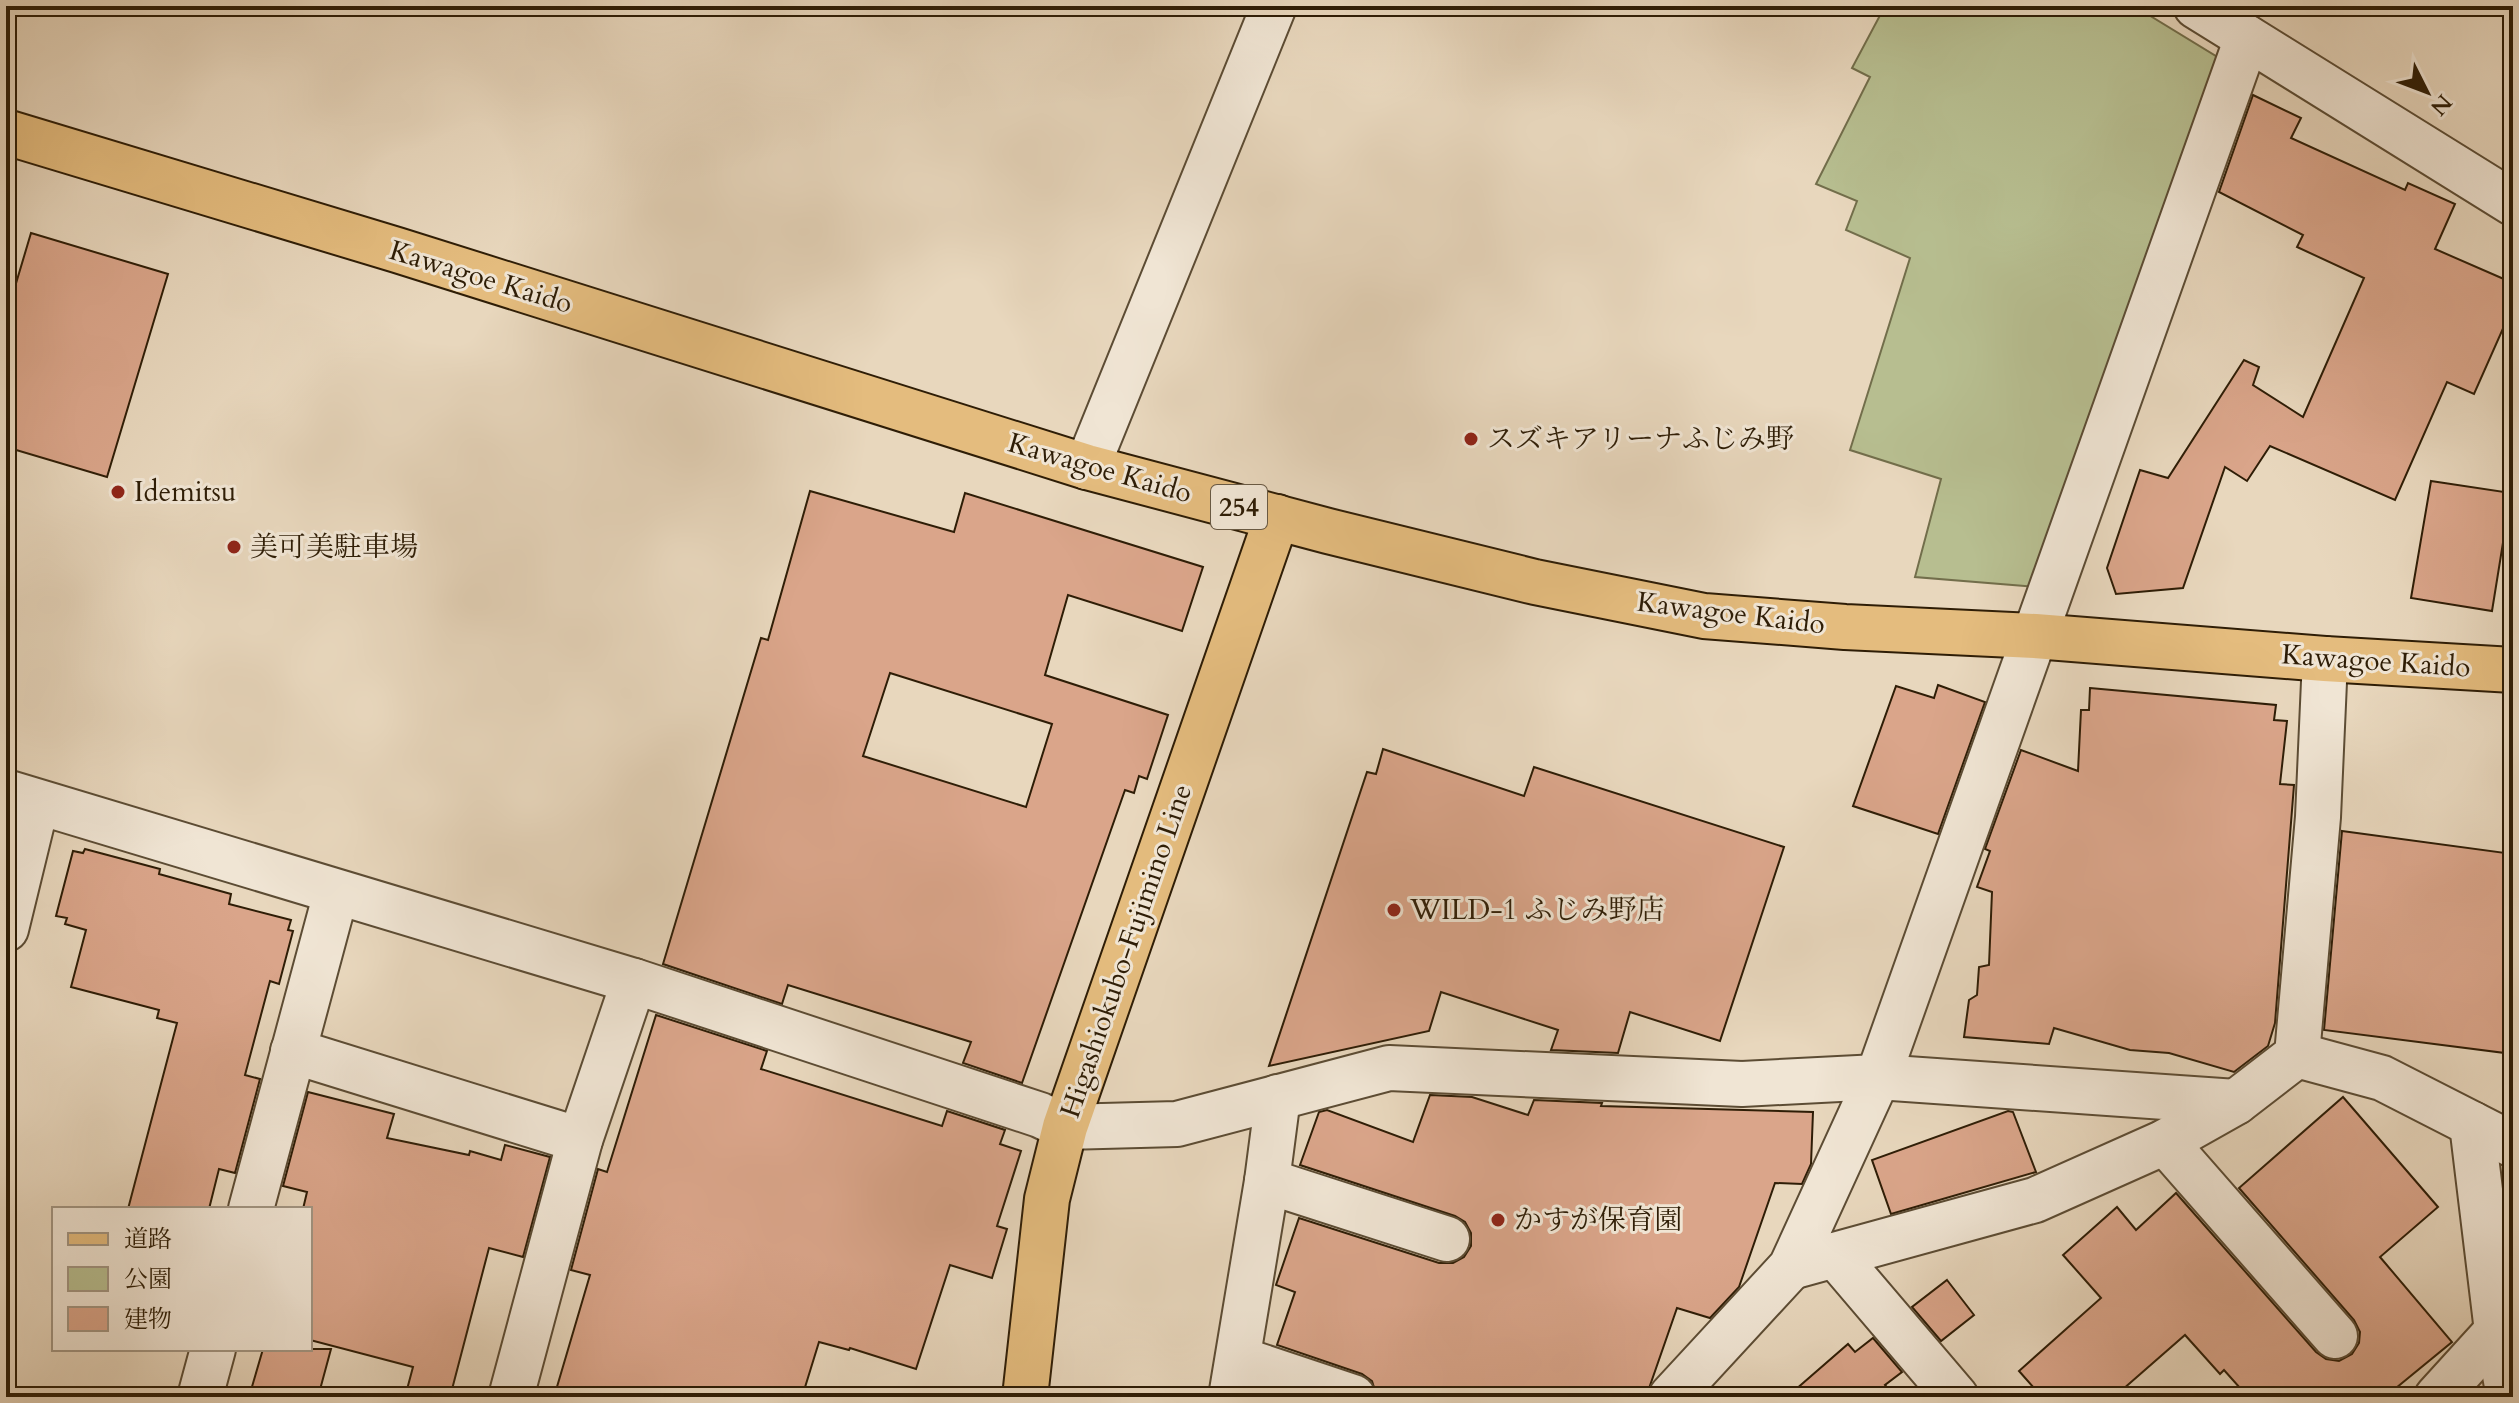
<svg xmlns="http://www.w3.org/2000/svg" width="2519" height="1403" font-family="Cardo,'Noto Serif JP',serif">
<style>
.green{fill:#b7be90;stroke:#726e4b;stroke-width:2}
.building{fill:#daa58a;stroke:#2e1d06;stroke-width:2;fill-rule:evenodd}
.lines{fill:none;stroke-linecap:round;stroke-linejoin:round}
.minor-casing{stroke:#5c4c34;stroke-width:48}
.major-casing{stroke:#2e1d06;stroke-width:48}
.highway-casing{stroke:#2e1d06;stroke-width:48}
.minor{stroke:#f0e5d4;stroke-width:44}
.major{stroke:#e4bc7e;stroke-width:44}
.highway{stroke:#e4bc7e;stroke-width:44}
.poi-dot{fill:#8f2418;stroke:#f0e5d4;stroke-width:3}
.labels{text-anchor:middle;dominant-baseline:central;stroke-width:6;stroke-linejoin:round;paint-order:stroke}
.shield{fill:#f0e5d4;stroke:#685944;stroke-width:2}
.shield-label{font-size:26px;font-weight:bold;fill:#2e1d06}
.street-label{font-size:28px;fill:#2e1d06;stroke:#f0e5d4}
.poi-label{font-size:28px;fill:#2e1d06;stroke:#f0e5d4;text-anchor:start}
</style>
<rect width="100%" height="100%" fill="#e8d7bd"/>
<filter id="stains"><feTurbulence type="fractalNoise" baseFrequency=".0025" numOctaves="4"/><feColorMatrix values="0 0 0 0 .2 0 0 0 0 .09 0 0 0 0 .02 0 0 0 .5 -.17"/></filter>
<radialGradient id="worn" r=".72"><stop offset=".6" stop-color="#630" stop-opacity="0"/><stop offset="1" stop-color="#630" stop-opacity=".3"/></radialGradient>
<path class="green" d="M1885 6H2134L2219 58 2036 587 1915 577 1941 479 1850 450 1910 258 1846 230 1857 201 1816 184 1870 77 1852 68Z"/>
<g class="building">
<path d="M2253 95 2301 118 2291 138 2405 190 2408 183 2455 204 2435 249 2513 283V306L2474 394 2447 382 2395 500 2270 446 2247 481 2225 467 2183 588 2116 594 2107 568 2140 470 2168 478 2244 360 2259 367 2253 385 2303 417 2364 278 2297 247 2303 235 2219 192Z"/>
<path d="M31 233 168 274 107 477 6 447V317Z"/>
<path d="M2431 481 2511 493 2492 611 2411 598Z"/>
<path d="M810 491 954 532 965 493 1203 567 1182 631 1068 595 1045 675 1168 715 1147 779 1139 776 1134 793 1125 790 1022 1083 963 1063 971 1042 788 985 782 1004 663 964 761 638 768 640ZM890 673 1052 724 1026 807 863 756Z"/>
<path d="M1938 685 1985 702 1938 834 1853 806 1896 686 1934 698Z"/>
<path d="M2090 688 2276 705 2274 720 2287 721 2280 784 2294 785 2275 1023 2268 1046 2234 1072 2169 1053 2130 1050 2054 1028 2049 1044 1964 1037 1969 1000 1977 995 1979 967 1989 965 1992 892 1977 887 1990 851 1985 849 2021 750 2078 771 2081 710H2089Z"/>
<path d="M1383 749 1524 796 1534 767 1784 847 1720 1041 1630 1012 1618 1053 1551 1050 1558 1030 1441 992 1429 1031 1269 1066 1367 772 1376 774Z"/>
<path d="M2342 831 2513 854V1054L2324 1030Z"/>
<path d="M85 849 160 869 159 874 231 894 229 904 291 920 288 930 293 931 279 984 270 981 245 1075 260 1079 235 1173 219 1169 209 1209H128L177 1023 157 1018 159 1010 71 987 86 930 65 924 67 918 56 916 73 851 83 853Z"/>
<path d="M656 1015 767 1051 761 1069 942 1126 947 1111 1005 1130 1000 1144 1021 1151 997 1226 1007 1229 992 1278 950 1265 916 1369 850 1348 849 1350 819 1342 802 1397H554L590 1275 571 1270 598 1169 607 1172Z"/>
<path d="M308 1092 394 1114 387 1138 469 1155 470 1151 501 1160 505 1145 550 1157 523 1257 489 1248 450 1397H405L413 1367 310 1340V1209H303L307 1192 283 1186Z"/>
<path d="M1430 1095 1472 1097 1528 1115 1534 1100 1602 1103 1601 1106 1813 1112 1811 1164 1802 1184 1775 1183 1739 1287 1710 1318 1677 1308 1646 1397H1377L1372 1381 1362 1374 1277 1345 1295 1292 1276 1285 1299 1218 1439 1263H1453L1464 1257 1471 1246V1233L1465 1222 1455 1216 1300 1165 1319 1112 1327 1110 1413 1142Z"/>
<path d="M2343 1097 2438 1207 2380 1257 2452 1342 2385 1397H2248L2224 1370 2220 1374 2185 1335 2114 1397H2042L2019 1371 2101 1298 2063 1255 2117 1207 2136 1230 2176 1193 2316 1352 2326 1359 2339 1361 2352 1354 2359 1343 2360 1332 2354 1320 2239 1188Z"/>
<path d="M2008 1111 2013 1112 2036 1172 1891 1214 1872 1160Z"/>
<path d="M1947 1280 1974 1315 1941 1341 1912 1307Z"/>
<path d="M1873 1338 1902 1372 1885 1385 1895 1397H1787L1848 1344 1855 1352Z"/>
<path d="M263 1349H331L318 1397H249Z"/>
</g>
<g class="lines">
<defs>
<g id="minor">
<path d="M2196 6 2513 203"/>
<path d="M1087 467 1274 6"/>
<path d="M6 792 634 981 1040 1115 1065 1127 1177 1124 1389 1068 1742 1084 1878 1077 2236 1102"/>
<path d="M6 929 37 802"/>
<path d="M293 1051 580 1140"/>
<path d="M2297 1055 2382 1078 2513 1145"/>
<path d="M2472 1124 2497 1331 2509 1397"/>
<path d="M2165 1142 2335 1336"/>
<path d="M1267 1181 1447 1239"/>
<path d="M251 1209 336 893"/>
<path d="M1835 1255 1956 1397"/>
<path d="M1791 1267 2035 1200 2165 1142 2236 1102 2297 1055 2318 817 2325 659"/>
<path d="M1239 1359 1353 1397"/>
<path d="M200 1397 213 1349"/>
<path d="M511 1397 580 1140 634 981"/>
<path d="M1231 1397 1267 1181 1278 1097"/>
<path d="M1671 1397 1791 1267 1878 1077 2247 38"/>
<path d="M2437 1397 2497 1331"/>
</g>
<path id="major" d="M1025 1397 1047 1199 1065 1127 1277 517"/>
<path id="highway" d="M6 132 397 250 1087 467 1328 531 1535 582 1704 616 1845 627 2035 636 2325 659 2513 670"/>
</defs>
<use href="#minor" class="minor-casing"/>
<use href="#major" class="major-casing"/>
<use href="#highway" class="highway-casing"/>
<use href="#minor" class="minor"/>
<use href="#major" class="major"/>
<use href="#highway" class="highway"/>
</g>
<g class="poi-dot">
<circle cx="1471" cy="439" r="8"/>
<circle cx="118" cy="492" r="8"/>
<circle cx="234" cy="547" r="8"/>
<circle cx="1394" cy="910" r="8"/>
<circle cx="1498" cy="1220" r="8"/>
</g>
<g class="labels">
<rect class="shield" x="1211" y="485" width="56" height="44" rx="6"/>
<g class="shield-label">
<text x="1239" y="507">254</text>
</g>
<g class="street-label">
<text transform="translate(481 277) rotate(17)">Kawagoe Kaido</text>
<text transform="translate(1100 468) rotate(16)">Kawagoe Kaido</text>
<text transform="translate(1731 613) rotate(7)">Kawagoe Kaido</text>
<text transform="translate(2376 661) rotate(4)">Kawagoe Kaido</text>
<text transform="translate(1126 951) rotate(-71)">Higashiokubo-Fujimino Line</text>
</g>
<g class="poi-label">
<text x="1487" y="439">スズキアリーナふじみ野</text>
<text x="134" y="492">Idemitsu</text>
<text x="250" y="547">美可美駐車場</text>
<text x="1410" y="910">WILD-1 ふじみ野店</text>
<text x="1514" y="1220">かすが保育園</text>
</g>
</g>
<rect width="2519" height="1403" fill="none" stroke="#e8d7bd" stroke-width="32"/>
<rect x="8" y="8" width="2503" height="1387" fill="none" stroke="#2e1d06" stroke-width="4"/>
<rect x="16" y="16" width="2487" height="1371" fill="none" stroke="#2e1d06" stroke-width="2"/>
<rect x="52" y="1207" width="260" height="144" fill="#f0e5d4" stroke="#a29582" stroke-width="2"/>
<rect x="68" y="1233" width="40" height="12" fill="#e4bc7e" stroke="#a29582" stroke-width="2"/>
<text x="124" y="1247" font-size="24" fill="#2e1d06">道路</text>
<rect x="68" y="1267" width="40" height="24" fill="#b7be90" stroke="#a29582" stroke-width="2"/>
<text x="124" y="1287" font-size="24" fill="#2e1d06">公園</text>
<rect x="68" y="1307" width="40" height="24" fill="#daa58a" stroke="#a29582" stroke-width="2"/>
<text x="124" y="1327" font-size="24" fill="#2e1d06">建物</text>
<g transform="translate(2427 92) rotate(132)" stroke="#f0e5d4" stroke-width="6" paint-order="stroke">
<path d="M0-6L14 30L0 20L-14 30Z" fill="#2e1d06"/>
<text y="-12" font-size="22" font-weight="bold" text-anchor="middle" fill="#2e1d06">N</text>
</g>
<rect width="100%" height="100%" filter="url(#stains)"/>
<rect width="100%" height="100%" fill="url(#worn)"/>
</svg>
